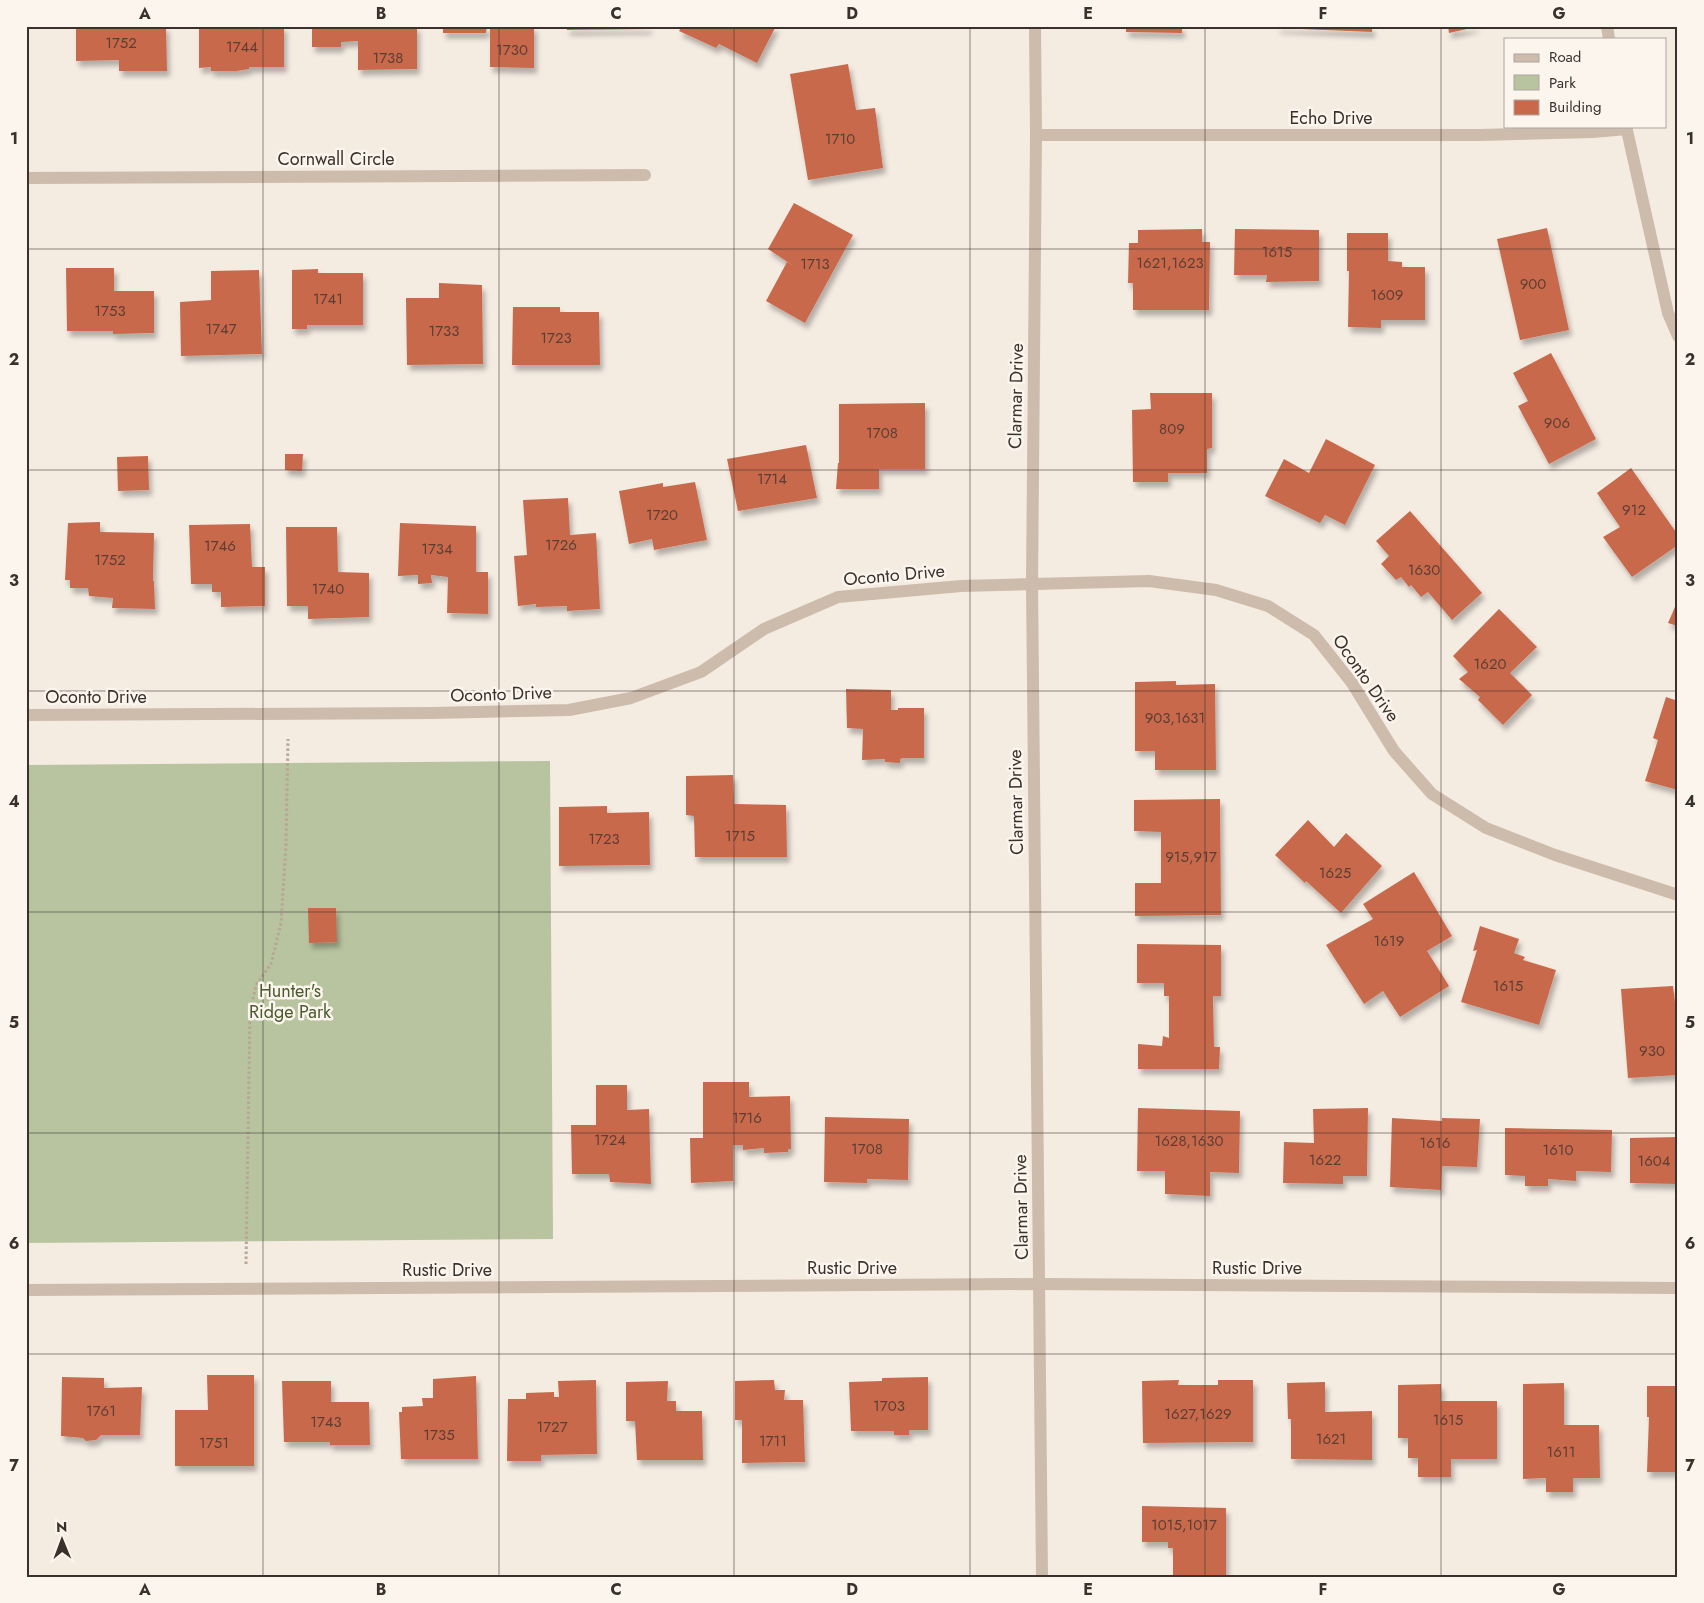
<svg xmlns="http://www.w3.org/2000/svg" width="1704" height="1603" font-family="Jost,sans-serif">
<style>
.green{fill:#b8c4a0}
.building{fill:#c8694b;filter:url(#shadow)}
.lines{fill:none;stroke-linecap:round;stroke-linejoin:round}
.path{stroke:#b9a596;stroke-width:3;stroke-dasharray:2.5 2.5;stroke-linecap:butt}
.minor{stroke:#cdbbac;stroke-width:12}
.grid{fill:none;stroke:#3b302b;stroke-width:1;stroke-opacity:0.55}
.labels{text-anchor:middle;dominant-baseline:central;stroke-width:5;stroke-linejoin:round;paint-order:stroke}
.number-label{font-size:15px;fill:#5e3e33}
.street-label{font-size:18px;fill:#3b302b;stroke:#fbf5ee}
.park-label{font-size:18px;fill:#4a5a2e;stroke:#fbf5ee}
.neatline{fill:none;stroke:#3b302b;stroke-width:2}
.grid-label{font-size:16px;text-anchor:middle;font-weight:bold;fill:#3b302b}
</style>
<defs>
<filter id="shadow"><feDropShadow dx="3" dy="5.5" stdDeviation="2.5" flood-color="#0004"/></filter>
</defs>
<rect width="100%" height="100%" fill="#f4ebe1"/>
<path class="green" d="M550 761 553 1239 26 1243V765Z"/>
<g class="building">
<path d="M76 26H166L167 71H119V60L76 61Z"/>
<path d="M199 26H284V67H249V69L236 71H211V67L199 68Z"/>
<path d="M312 26H417V69L358 70V41L341 42V47H312Z"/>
<path d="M443 26H487L486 33H443Z"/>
<path d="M490 26H534V68L490 67Z"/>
<path d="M567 26H649V29L567 30Z"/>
<path d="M682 26H776L757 63 719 44 716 48 679 31Z"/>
<path d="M1126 26H1182V33L1126 32Z"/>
<path d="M1277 26H1372V32L1277 28Z"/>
<path d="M1448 26H1476V27L1449 33Z"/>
<path d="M848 64 856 110 875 108 883 168 808 180 790 74Z"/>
<path d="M794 203 853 235 805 323 766 301 787 262 795 267 768 249Z"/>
<path d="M1547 228 1569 330 1520 340 1497 239Z"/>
<path d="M1202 229V242H1210L1209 310H1133V283H1128L1129 243H1138V230Z"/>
<path d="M1235 229 1319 230V281L1266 282 1267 275H1234Z"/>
<path d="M1347 233H1388V261L1402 262V267H1425V320H1381V328L1348 327 1349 271H1347Z"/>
<path d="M66 268H114V291H154V333L113 334V331H67Z"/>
<path d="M318 269V273H363V325H307V329H292V270Z"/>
<path d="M259 270 262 354 181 356 180 302 211 300V271Z"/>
<path d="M439 283 482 285 483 364 407 365 406 298H439Z"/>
<path d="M513 307H560V312H599L600 365H512Z"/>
<path d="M1551 353 1596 439 1549 464 1518 406 1528 401 1513 373Z"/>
<path d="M1150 393H1212V448L1207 449V473H1168V482H1133L1132 410 1151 409Z"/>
<path d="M925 403V469H879V489H836L838 463H839V404Z"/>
<path d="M1326 439 1375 465 1345 525 1325 515 1320 523 1265 496 1284 459 1309 473Z"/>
<path d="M806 445 817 498 738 511 727 459Z"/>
<path d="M285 454H303L302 471 285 470Z"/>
<path d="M148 456 149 490 118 491 117 457Z"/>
<path d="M1631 468 1678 535V545L1632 577 1603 537 1620 527 1597 493Z"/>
<path d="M695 482 707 540 654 550 652 539 629 544 619 491 663 483V487Z"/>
<path d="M568 498 570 535 596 533 600 609 567 611V606L536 607V604L518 606 514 556 527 555 523 500Z"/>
<path d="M1410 511 1482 593 1452 620 1428 592 1421 597 1411 585 1409 587 1401 577 1396 580 1381 564 1389 556 1376 541Z"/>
<path d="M100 522V532L154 533 153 581H154L155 609 112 608 113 598 89 596 88 588H70V580H65L68 523Z"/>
<path d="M400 523 476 526V572H488V614L447 613 448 577 431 575 432 583 418 584V575L398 576Z"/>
<path d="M250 524 252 567H265V606L221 607V592H212V584H191L189 525Z"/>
<path d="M286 527H337L338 572 369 573V617L308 619V606H287Z"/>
<path d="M1678 600V626L1668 623Z"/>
<path d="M1499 609 1537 647 1510 673 1532 695 1503 725 1478 700 1480 697 1459 679 1468 672 1453 656Z"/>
<path d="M1176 681V685L1215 684 1216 770H1155V751H1135V682Z"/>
<path d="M846 689 891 690V710H898V708H924V758H903L900 759V763L885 762V759L862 760 863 729 847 728Z"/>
<path d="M1666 697 1678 701V790L1645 781 1658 740 1653 738Z"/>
<path d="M733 775 734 804 786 805 787 857H695L694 816 686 815V776Z"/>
<path d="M1220 799 1221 915 1135 916V883H1161V832L1134 831V800Z"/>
<path d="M607 806V813L649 812 650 865 559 866V807Z"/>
<path d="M1308 820 1334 847 1346 833 1382 866 1341 913 1306 881 1305 883 1275 855Z"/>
<path d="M1414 872 1452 936 1427 951 1449 986 1400 1017 1383 991 1364 1004 1326 945 1373 919 1363 904Z"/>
<path d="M308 908H336L337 942 309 943Z"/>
<path d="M1480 926 1519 939 1514 953 1525 957 1523 960 1556 970 1539 1025 1461 1002 1477 950 1473 951Z"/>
<path d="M1137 944 1221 945V996H1213L1214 1047H1220L1219 1069H1138V1044L1162 1046 1163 1036 1169 1038V996H1164V983H1137Z"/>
<path d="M1673 986 1678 1028V1075L1628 1078 1621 989Z"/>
<path d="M703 1082H749V1097L790 1096 791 1149H788V1152L764 1153V1148L743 1150V1145H733V1181L691 1183 690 1138H703Z"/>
<path d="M596 1085H627V1110L649 1109 651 1184 610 1182 609 1174H572L571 1125H596Z"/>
<path d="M1138 1108 1240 1111 1239 1173 1210 1172V1196L1165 1194V1171H1137Z"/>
<path d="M1368 1108 1367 1176H1343V1184L1283 1183 1284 1142 1314 1143 1313 1109Z"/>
<path d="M825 1117 909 1119 908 1180 867 1179V1183L824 1182Z"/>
<path d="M1392 1118 1442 1121V1118L1480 1119 1477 1167 1442 1166 1441 1190 1390 1187Z"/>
<path d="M1505 1128 1612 1130 1611 1172 1576 1171V1181L1548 1179V1186H1525V1176L1505 1175Z"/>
<path d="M1678 1137V1184L1630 1183V1138Z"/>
<path d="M207 1375H254V1466H175V1410H208Z"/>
<path d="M476 1376 478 1459H401L399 1412H402V1407L423 1406 422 1398H433V1379Z"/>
<path d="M62 1377 104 1378V1388L142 1387 140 1435H101L96 1440 86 1441 83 1438 61 1436Z"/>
<path d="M928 1377V1430H909V1435H894V1431H851L849 1382 882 1381V1378Z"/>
<path d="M596 1380 597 1454 541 1455V1461H507L508 1399H526V1393L554 1392V1397H559L558 1381Z"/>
<path d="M774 1380 775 1390H785L784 1400H803L805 1462 742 1463V1420H735V1381Z"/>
<path d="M1179 1380 1178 1385H1218V1380H1253V1442L1143 1443 1142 1381Z"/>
<path d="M282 1381H331V1402H369L370 1445H330V1442H284Z"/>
<path d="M668 1381 667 1401H676V1411H702L703 1460H637L635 1421H626V1382Z"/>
<path d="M1325 1382V1412L1372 1411V1460L1291 1459V1419H1288L1287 1383Z"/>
<path d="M1564 1383V1425H1599L1600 1478H1573V1492H1546V1478L1523 1479V1384Z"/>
<path d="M1441 1384V1401H1497V1459H1451V1477H1418V1458H1408V1438H1398V1385Z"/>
<path d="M1647 1386H1678V1472H1647L1649 1417H1647Z"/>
<path d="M1142 1506 1226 1508V1577H1173V1548H1168V1542H1142Z"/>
</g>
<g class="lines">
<path class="path" d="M246 1264 250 1012 256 985 271 964 281 923 286 845 288 739"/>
<g class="minor">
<path d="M1035 26 1036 135 1032 584 1042 1577"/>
<path d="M1607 26 1609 39"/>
<path d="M1626 126 1668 313 1678 336"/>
<path d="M1036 135H1481L1593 132 1627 129"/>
<path d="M26 178 645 175"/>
<path d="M26 715 432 713 569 710 631 698 701 672 764 629 838 597 961 586 1149 581 1216 590 1268 606 1314 635 1352 683 1394 751 1432 794 1486 828 1555 855 1678 895"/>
<path d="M26 1290 1039 1284 1678 1288"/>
</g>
</g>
<path class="grid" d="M263 26V1577M499 26V1577M734 26V1577M970 26V1577M1205 26V1577M1441 26V1577M26 249H1678M26 470H1678M26 691H1678M26 912H1678M26 1133H1678M26 1354H1678"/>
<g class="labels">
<g class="number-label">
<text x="121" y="43">1752</text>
<text x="242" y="47">1744</text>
<text x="512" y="50">1730</text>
<text x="388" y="58">1738</text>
<text x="840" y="139">1710</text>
<text x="1277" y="252">1615</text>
<text x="1170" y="263">1621,1623</text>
<text x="815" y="264">1713</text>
<text x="1533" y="284">900</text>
<text x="1387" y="295">1609</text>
<text x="328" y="299">1741</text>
<text x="110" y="311">1753</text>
<text x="221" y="329">1747</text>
<text x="444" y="331">1733</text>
<text x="556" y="338">1723</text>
<text x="1557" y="423">906</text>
<text x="1172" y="429">809</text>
<text x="882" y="433">1708</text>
<text x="772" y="479">1714</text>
<text x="1634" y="510">912</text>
<text x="662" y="515">1720</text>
<text x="561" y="545">1726</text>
<text x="220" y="546">1746</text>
<text x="437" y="549">1734</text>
<text x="110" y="560">1752</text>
<text x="1424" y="570">1630</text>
<text x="328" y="589">1740</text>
<text x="1490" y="664">1620</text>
<text x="1175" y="718">903,1631</text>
<text x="740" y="836">1715</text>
<text x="604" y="839">1723</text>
<text x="1191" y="857">915,917</text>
<text x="1335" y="873">1625</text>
<text x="1389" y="941">1619</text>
<text x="1508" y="986">1615</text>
<text x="1652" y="1051">930</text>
<text x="747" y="1118">1716</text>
<text x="610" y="1140">1724</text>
<text x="1189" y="1141">1628,1630</text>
<text x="1435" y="1143">1616</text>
<text x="867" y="1149">1708</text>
<text x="1558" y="1150">1610</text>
<text x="1325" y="1160">1622</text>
<text x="1654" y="1161">1604</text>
<text x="889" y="1406">1703</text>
<text x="101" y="1411">1761</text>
<text x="1198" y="1414">1627,1629</text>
<text x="1448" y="1420">1615</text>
<text x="326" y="1422">1743</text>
<text x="552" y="1427">1727</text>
<text x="439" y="1435">1735</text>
<text x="1331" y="1439">1621</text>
<text x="773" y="1441">1711</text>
<text x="214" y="1443">1751</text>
<text x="1561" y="1452">1611</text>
<text x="1184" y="1525">1015,1017</text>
</g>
<g class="street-label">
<text x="1331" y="118">Echo Drive</text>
<text x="336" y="159">Cornwall Circle</text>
<text transform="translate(1016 396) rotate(-89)">Clarmar Drive</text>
<text transform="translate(894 575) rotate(-5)">Oconto Drive</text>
<text transform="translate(1366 678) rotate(55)">Oconto Drive</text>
<text transform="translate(501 694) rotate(-2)">Oconto Drive</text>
<text x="96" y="697">Oconto Drive</text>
<text transform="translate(1016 802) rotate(-91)">Clarmar Drive</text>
<text transform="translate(1021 1207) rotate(-91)">Clarmar Drive</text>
<text x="852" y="1268">Rustic Drive</text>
<text x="1257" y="1268">Rustic Drive</text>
<text x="447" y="1270">Rustic Drive</text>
</g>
<g class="park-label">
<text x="290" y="991">Hunter's<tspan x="290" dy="21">Ridge Park</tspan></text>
</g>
</g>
<rect width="1704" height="1603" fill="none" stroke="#fbf5ee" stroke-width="55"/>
<rect x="1504" y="38" width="162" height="90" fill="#fbf5ee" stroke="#aea6a0"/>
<rect x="1514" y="54" width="25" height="8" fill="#cdbbac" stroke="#aea6a0"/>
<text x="1549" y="62" font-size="15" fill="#3b302b">Road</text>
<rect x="1514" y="75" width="25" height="15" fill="#b8c4a0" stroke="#aea6a0"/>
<text x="1549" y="88" font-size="15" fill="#3b302b">Park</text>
<rect x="1514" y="100" width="25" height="15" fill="#c8694b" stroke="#aea6a0"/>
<text x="1549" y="112" font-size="15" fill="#3b302b">Building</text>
<g transform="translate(62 1540) rotate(359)" stroke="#fbf5ee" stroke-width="4" paint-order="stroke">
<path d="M0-4L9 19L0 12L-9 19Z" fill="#3b302b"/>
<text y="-8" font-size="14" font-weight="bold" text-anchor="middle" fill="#3b302b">N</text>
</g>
<rect x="28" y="28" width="1648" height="1548" class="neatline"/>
<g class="grid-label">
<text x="145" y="19">A</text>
<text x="381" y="19">B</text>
<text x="616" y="19">C</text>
<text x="852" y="19">D</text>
<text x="1088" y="19">E</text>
<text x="1323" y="19">F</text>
<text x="1559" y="19">G</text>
<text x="14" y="144">1</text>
<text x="1690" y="144">1</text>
<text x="14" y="365">2</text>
<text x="1690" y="365">2</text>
<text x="14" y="586">3</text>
<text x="1690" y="586">3</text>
<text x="14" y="807">4</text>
<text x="1690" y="807">4</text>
<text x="14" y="1028">5</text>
<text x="1690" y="1028">5</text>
<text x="14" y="1249">6</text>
<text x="1690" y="1249">6</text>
<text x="14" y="1471">7</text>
<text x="1690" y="1471">7</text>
<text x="145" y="1595">A</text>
<text x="381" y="1595">B</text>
<text x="616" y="1595">C</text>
<text x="852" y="1595">D</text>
<text x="1088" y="1595">E</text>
<text x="1323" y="1595">F</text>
<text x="1559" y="1595">G</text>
</g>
</svg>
